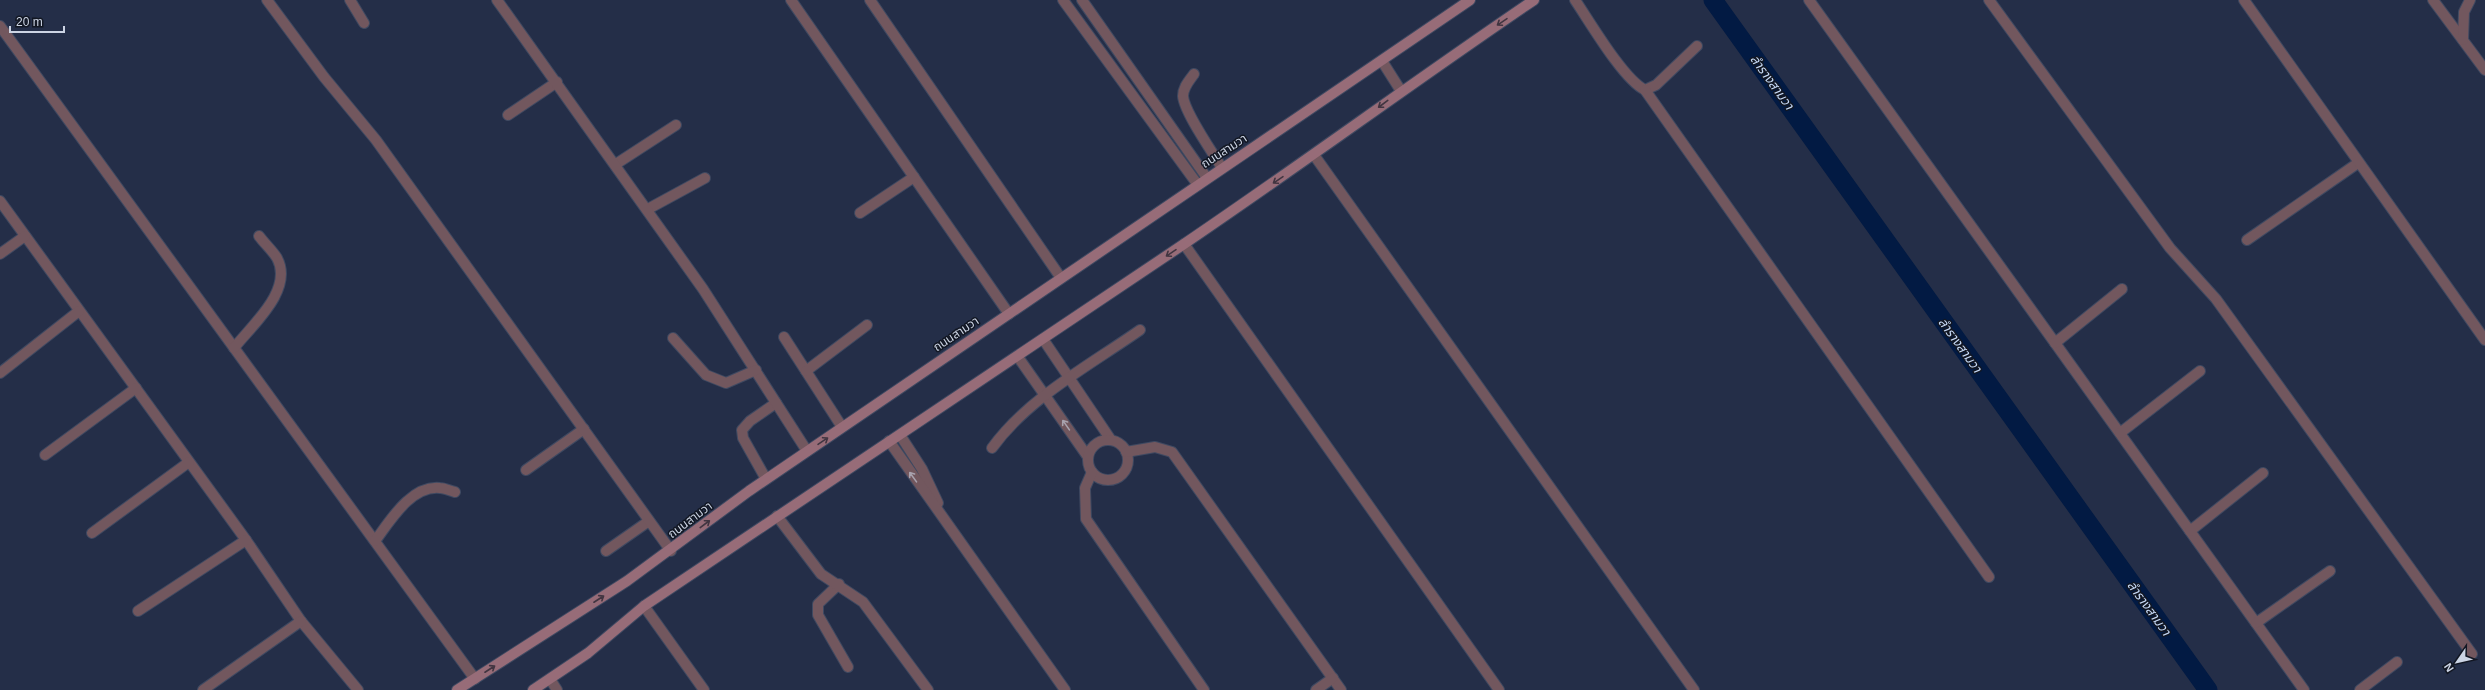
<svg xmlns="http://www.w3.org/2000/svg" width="2485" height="690" font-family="Helvetica,'Noto Sans Thai',sans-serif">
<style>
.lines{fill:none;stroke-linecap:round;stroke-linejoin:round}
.canal{stroke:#021a43;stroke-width:19}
.lane-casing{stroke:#3f4961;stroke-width:12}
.street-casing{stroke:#3f4961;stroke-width:12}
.secondary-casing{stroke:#3f4961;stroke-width:12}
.lane{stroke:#72575e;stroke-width:10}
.street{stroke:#72575e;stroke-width:10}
.secondary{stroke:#976c78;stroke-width:10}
.oneway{stroke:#413541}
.oneway2{stroke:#a8a2ae}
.labels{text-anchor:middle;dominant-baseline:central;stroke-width:3;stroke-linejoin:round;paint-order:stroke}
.street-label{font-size:12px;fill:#ccd4e4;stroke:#121723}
.water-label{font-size:13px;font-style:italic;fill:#c7daf7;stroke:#121723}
</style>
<rect width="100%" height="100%" fill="#242e48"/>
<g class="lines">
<path class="canal" d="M1713 0 2208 690"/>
<defs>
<g id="lane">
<path d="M350 0 364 23"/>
<path d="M2433 0 2485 70"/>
<path d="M2463 40 2464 12 2470 0"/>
<path d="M508 115 557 82"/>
<path d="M616 164 676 125"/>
<path d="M0 201 246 540 301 621 358 690"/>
<path d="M648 209 705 178"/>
<path d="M860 213 914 177"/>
<path d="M2247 240 2358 163"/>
<path d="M0 254 25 236"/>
<path d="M784 337 842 427"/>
<path d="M806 371 867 325"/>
<path d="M0 373 79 311"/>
<path d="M45 455 136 388"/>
<path d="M526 470 584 429"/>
<path d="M766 479 743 438 742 430 750 421 776 403"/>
<path d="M92 533 189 462"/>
<path d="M606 551 649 521"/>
<path d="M839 584 818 604V615L848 667"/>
<path d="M138 611 246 540"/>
<path d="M203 690 301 621"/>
</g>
<g id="street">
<path d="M267 0 324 77 376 140 671 551"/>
<path d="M497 0 703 289 807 451"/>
<path d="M791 0 1009 314"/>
<path d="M870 0 1061 278"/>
<path d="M1063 0 1198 185"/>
<path d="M1082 0 1207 178"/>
<path d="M1575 0C1590 22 1623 79 1645 90L1656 85 1697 46"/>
<path d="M1809 0 2304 690"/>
<path d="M1989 0 2170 248 2216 299 2472 654"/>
<path d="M2244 0 2485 340"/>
<path d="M0 26 475 679"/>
<path d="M1382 61 1401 91"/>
<path d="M1194 74C1189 81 1183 87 1183 96 1184 112 1213 153 1222 168"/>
<path d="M1645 90 1989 577"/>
<path d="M1314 155 1694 690"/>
<path d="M1184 244 1499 690"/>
<path d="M673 338 706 375 726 383 756 370"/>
<path d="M1043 339 1111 440"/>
<path d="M2055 343 2122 289"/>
<path d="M234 348C252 325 294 290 277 258 272 250 264 243 259 236"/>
<path d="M1018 357 1088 457"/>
<path d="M2120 433 2200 371"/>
<path d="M900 435 922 469 938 503"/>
<circle cx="1108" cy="460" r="20"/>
<path d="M889 441 1065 690"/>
<path d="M992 448C1028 398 1090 365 1140 330"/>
<path d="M1126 452 1155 447 1172 452 1341 690"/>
<path d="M1092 472 1085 488 1086 519 1204 690"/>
<path d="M777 516 821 574 863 602 928 690"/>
<path d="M2190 531 2263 473"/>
<path d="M375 541C390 521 411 485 440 488 445 488 450 491 455 492"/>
<path d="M644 606 704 690"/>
<path d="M2256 623 2330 571"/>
<path d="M550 679 557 690"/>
<path d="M1316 690 1333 678"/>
<path d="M2360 690 2397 662"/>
</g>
<g id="secondary">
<path d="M457 690 627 581 749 491 1470 0"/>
<path d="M533 690 588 653 644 606C823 484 1005 366 1184 244 1302 164 1416 80 1534 0"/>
</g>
</defs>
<use href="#lane" class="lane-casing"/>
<use href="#street" class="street-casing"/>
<use href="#secondary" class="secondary-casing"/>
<use href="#lane" class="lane"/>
<use href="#street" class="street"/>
<use href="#secondary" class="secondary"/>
</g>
<defs><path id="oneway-shaft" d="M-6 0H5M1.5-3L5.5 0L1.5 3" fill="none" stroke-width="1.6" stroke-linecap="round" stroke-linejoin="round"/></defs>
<g class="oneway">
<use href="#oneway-shaft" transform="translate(1502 22) rotate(146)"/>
<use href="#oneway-shaft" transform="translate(1383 104) rotate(143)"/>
<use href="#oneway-shaft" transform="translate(1278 180) rotate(146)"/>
<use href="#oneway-shaft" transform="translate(1171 253) rotate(146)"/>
<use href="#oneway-shaft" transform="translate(823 441) rotate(-34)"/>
<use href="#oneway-shaft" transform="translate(705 524) rotate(-37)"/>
<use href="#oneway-shaft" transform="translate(599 599) rotate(-33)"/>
<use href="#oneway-shaft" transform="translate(490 669) rotate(-33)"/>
</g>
<g class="oneway2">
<use href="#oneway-shaft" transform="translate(1066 425) rotate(-125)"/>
<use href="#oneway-shaft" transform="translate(913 477) rotate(-126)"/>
</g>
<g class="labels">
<g class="street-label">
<text transform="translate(1224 151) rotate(-33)">ถนนสามวา</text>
<text transform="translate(956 334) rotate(-34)">ถนนสามวา</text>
<text transform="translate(690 520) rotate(-37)">ถนนสามวา</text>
</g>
<g class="water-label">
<text transform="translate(1772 82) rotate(54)">ลำรางสามวา</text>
<text transform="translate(1960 345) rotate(54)">ลำรางสามวา</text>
<text transform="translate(2149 608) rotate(54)">ลำรางสามวา</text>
</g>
</g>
<g transform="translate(2457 662) rotate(236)" stroke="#121723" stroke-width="3" paint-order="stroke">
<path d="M0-3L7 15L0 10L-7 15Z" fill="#ccd4e4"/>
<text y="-6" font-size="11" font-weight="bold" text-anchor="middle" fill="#ccd4e4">N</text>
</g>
<path d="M10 26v6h54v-6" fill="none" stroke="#ccd4e4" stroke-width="2"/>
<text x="16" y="26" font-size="12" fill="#ccd4e4" stroke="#121723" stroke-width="3" paint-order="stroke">20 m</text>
</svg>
